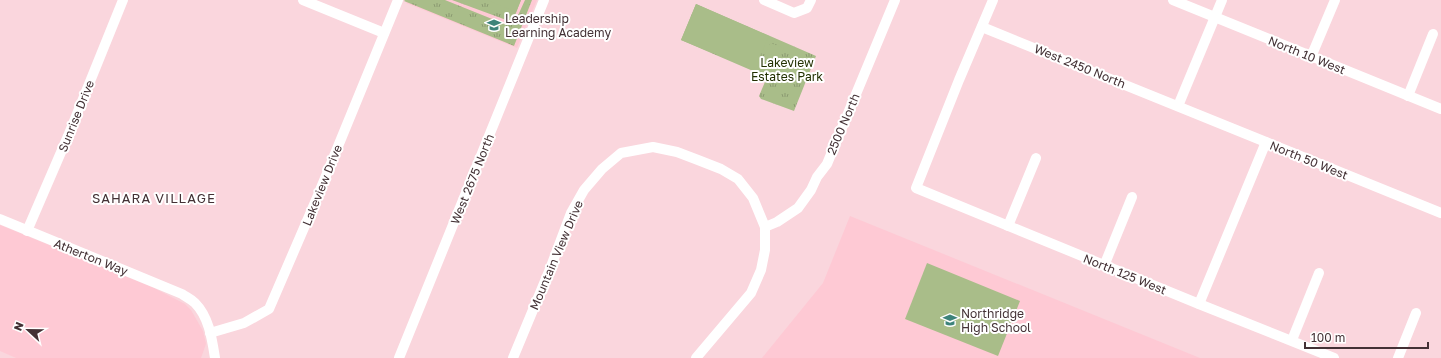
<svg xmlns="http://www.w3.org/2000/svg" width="1441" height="358" font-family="'Golos Text',sans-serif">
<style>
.built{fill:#fec9d4}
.grass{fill:url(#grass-tufts)}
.garden{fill:#a9bd89}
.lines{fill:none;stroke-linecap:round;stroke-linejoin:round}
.street{stroke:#fff;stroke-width:10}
.labels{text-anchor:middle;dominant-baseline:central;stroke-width:4;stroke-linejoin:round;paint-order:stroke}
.poi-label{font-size:12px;fill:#433135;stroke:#fff;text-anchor:start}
.street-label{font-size:12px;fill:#433135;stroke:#fff}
.park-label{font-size:12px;fill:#212f00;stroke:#fff}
.neighbourhood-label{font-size:13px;letter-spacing:1px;fill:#433135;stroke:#fff}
</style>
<defs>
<pattern id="grass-tufts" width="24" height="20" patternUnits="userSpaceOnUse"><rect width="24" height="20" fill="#a9bd89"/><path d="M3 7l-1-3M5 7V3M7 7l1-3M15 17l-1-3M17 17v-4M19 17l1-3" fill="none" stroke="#8b9a71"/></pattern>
</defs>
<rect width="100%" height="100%" fill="#fad6dd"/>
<g class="built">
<path d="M407 0H537L517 48 406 3Z"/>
<path d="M850 216 1200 358H762L823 283Z"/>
<path d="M0 225 154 288 185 304 191 310 203 331 206 344 201 358H16L0 351Z"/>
</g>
<g class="grass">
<path d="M405 0H445L507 25 515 22 525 0H532L514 46 404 1Z"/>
<path d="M452 0H521L514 18 511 21H509Z"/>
<path d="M696 4 816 56 794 111 761 99 759 96 767 77 681 40Z"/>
</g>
<g class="garden">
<path d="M487 0H521L516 12Z"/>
<path d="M696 4 769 36 754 70 681 40Z"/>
<path d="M770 43 784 48 777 65 763 59Z"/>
<path d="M927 263 1020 301 998 356 905 319Z"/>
</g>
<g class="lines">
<g class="street">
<path d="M303 0 384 33"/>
<path d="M764 0 794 13 807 8 811 0"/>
<path d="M993 0 959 80 916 188 1199 304 1334 358"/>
<path d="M1173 0 1441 109"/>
<path d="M982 27 1441 213"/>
<path d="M1311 57 1335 0"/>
<path d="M1408 96 1433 34"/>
<path d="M1178 106 1222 0"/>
<path d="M0 219 182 294C186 297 191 299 195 303 209 317 212 339 215 358"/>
<path d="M1008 226 1036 158"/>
<path d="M765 227 777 222 798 208 811 190 817 177 827 164 895 0"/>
<path d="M27 231 68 136 123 0"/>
<path d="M1104 266 1132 197"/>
<path d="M1199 304 1266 142"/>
<path d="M210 333 244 323 269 309 316 200 398 0"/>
<path d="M1292 340 1319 273"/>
<path d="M399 358 544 0"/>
<path d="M513 358 550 269 571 213 584 190 602 169 621 153 653 147 677 152 698 160 721 169 738 179 753 198 765 227V250L761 270 751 293 696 358"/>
<path d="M1398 358 1416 313"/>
</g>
</g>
<defs>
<symbol id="school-bare" viewBox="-9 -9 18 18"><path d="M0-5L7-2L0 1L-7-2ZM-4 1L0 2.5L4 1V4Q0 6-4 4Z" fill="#3d837a" stroke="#fff" stroke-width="2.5" paint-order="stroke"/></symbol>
</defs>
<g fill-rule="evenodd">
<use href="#school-bare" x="484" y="15" width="20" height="20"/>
<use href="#school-bare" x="940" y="310" width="20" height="20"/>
</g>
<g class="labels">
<g class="poi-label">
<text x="505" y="18">Leadership<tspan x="505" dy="14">Learning Academy</tspan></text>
<text x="961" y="313">Northridge<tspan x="961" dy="14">High School</tspan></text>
</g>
<g class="street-label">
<text transform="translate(1307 55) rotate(22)">North 10 West</text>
<text transform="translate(1080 66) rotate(22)">West 2450 North</text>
<text transform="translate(76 116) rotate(-68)">Sunrise Drive</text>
<text transform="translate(843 124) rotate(-67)">2500 North</text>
<text transform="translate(1309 160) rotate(22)">North 50 West</text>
<text transform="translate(472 179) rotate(-68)">West 2675 North</text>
<text transform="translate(322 185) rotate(-68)">Lakeview Drive</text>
<text transform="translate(556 255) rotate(-67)">Mountain View Drive</text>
<text transform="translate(91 257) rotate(22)">Atherton Way</text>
<text transform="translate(1125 274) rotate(22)">North 125 West</text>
</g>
<g class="park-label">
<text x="787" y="62">Lakeview<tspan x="787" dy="14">Estates Park</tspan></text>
</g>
<g class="neighbourhood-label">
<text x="154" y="198">SAHARA VILLAGE</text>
</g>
</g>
<g transform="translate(28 330) rotate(292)" stroke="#ffffff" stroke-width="3" paint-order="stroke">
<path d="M0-3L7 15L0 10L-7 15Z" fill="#433135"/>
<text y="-6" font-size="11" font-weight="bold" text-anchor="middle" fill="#433135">N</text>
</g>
<path d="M1305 342v6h123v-6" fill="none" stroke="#433135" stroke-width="2"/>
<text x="1311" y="342" font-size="12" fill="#433135" stroke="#ffffff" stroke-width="3" paint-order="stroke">100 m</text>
</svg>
